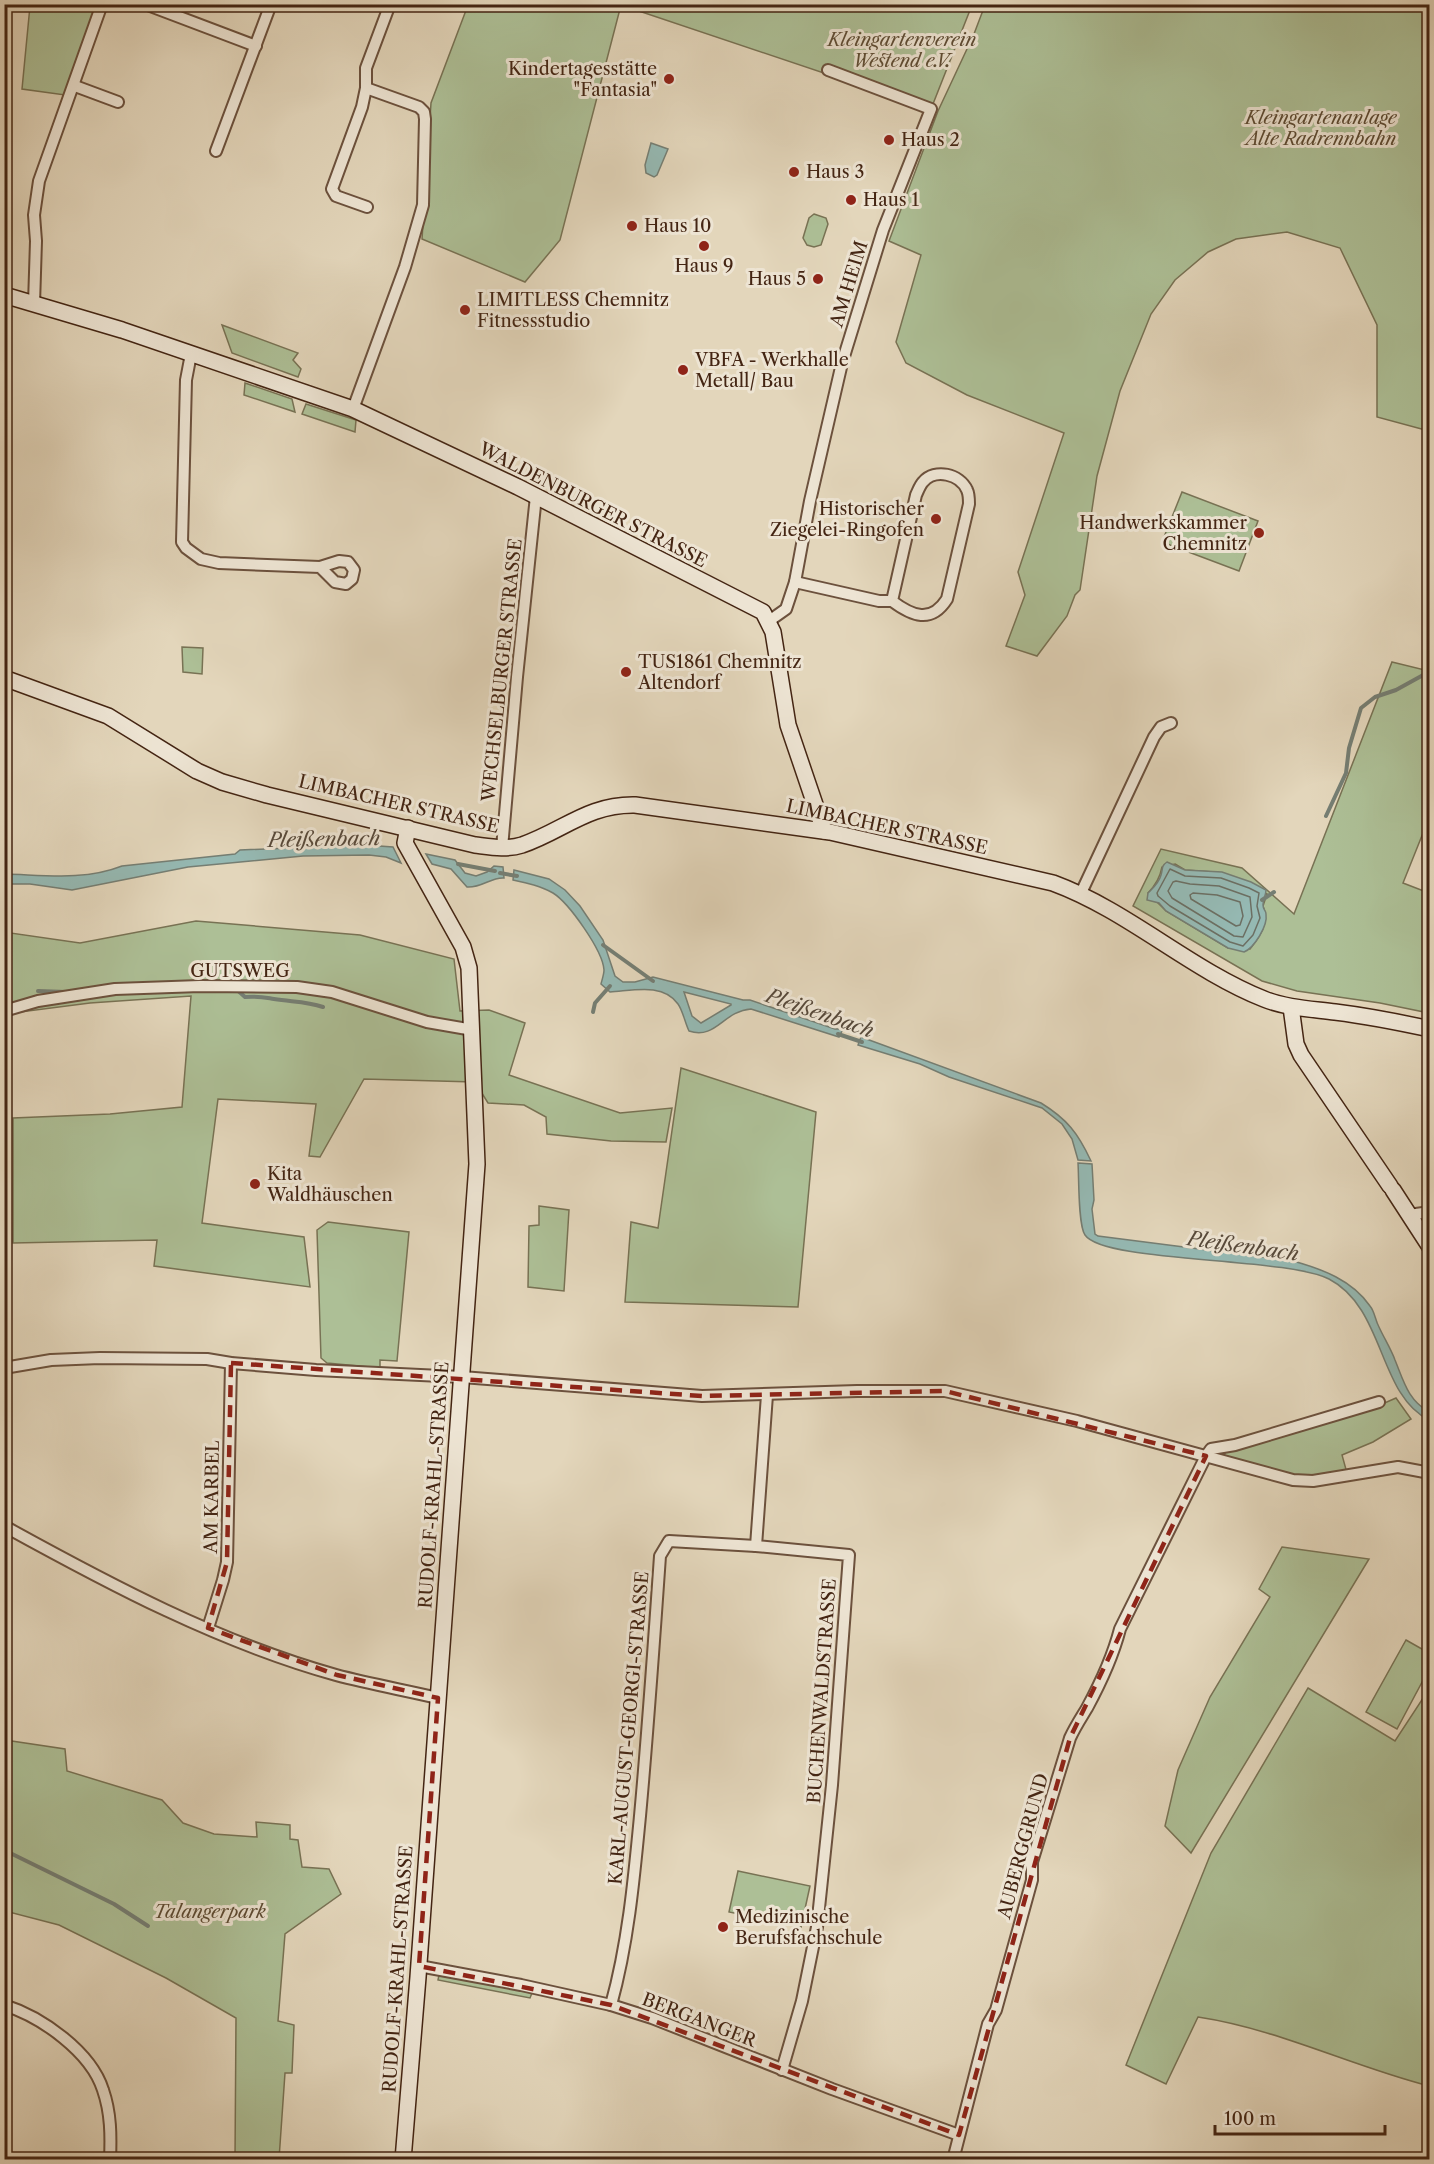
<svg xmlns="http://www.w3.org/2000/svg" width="1434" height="2164" font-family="'Libre Caslon Text',serif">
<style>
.green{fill:#adbf96;stroke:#787254;stroke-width:1.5;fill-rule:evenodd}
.water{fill:#95b9b3;stroke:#757e73;stroke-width:1.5;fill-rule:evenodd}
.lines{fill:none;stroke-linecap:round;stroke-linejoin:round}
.shore{stroke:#6c6f63;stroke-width:1.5}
.stream{stroke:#757e73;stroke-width:4}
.street-casing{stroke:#6c513d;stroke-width:14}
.secondary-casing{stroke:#442513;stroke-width:18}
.street{stroke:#ede4d3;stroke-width:10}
.secondary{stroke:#ede4d3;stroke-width:15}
.marked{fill:none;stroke:#8f2418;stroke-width:4.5;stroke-dasharray:12 8;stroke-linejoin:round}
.poi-dot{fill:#8f2418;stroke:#ede4d3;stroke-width:2}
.labels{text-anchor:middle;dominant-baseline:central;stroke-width:6;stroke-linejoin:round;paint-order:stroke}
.park-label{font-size:18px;font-style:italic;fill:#5e4c34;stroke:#ede4d3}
.poi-label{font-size:18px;fill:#442513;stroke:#ede4d3;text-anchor:start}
.street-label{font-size:18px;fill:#442513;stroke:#ede4d3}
.water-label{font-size:20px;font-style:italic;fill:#584a3b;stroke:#ede4d3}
</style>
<rect width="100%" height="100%" fill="#e3d6bb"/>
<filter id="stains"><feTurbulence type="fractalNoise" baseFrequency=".00333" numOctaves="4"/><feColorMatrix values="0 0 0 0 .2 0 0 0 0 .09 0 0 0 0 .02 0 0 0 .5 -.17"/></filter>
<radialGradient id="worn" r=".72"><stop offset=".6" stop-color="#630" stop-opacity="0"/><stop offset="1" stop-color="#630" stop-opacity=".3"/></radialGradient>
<g class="green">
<path d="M97 5 65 95 22 89 30 6Z"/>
<path d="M468 5H972L931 109 621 5 560 240 525 282 422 239 431 103Z"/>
<path d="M985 5H1429V431L1377 417V325L1340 248 1287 232 1236 239 1208 252 1175 280 1151 314 1120 391 1097 476 1080 590 1075 595 1067 616 1037 656 1006 646 1025 595 1018 572 1064 433 967 395 906 363 896 342 921 255 889 241 938 111 974 34Z"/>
<path d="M814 214 826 218 828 224 821 245 814 247 807 245 803 238 809 218Z"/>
<path d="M222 325 298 353 293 360 301 369 298 377 232 353Z"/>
<path d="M245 383 292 399 295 412 244 395Z"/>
<path d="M306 404 356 420 355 432 302 414Z"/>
<path d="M1182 492 1258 521 1239 571 1162 542Z"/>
<path d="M182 647 203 648 202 674 183 672Z"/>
<path d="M1392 662 1429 671V818L1403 883 1429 893V1013L1380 1003 1297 991 1262 981 1133 906 1161 849 1242 868 1294 914ZM1175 864 1185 870 1214 872 1267 894 1263 906C1270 922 1260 936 1250 949L1228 948 1166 911 1148 893C1156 885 1160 878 1162 867Z"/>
<path d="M196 921 360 935 454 959 460 1011 489 1010 525 1023 509 1075 620 1113 672 1108 666 1142 611 1141 547 1134 546 1117 524 1105 488 1103 475 1082 364 1079 320 1157 309 1156 316 1104 218 1099 202 1223 304 1237 310 1287 154 1266 157 1240 13 1243V1118L110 1114 182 1107 191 996 90 1003 5 1014 4 932 80 943Z"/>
<path d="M681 1068 816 1112 798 1307 625 1302 631 1222 658 1228Z"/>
<path d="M539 1206 569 1210 564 1291 528 1287 529 1226 539 1225Z"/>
<path d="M328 1222 409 1232 397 1361 380 1360V1368L327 1363 321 1358 317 1230Z"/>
<path d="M1396 1398 1411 1419 1373 1442 1342 1455 1347 1473 1309 1478 1282 1475 1223 1458 1226 1451 1380 1405Z"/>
<path d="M1282 1547 1369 1559 1191 1853 1165 1826 1178 1770 1210 1697 1270 1597 1259 1589Z"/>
<path d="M1406 1640 1429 1653V1669L1397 1729 1366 1712Z"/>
<path d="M1308 1688 1395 1741 1429 1689V2086C1351 2066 1278 2029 1198 2017L1166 2084 1126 2065 1211 1853Z"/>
<path d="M5 1740 65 1749 67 1771 162 1800 183 1823 214 1834 257 1837 256 1822 290 1825V1839L298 1840 302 1867 329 1869 341 1894 285 1934 278 2021 294 2025 292 2073H285L279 2159H235L236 2018 166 1978 59 1925 5 1911Z"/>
<path d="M738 1871 810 1886 801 1927 729 1912Z"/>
<path d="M439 1975 456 1977 529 1991 532 1993 530 1998 438 1980Z"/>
</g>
<g class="water">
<path d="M651 143 668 149 657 175 654 177 646 173 645 165Z"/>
<path d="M365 845 393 847 401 863 386 857 369 855 303 856 188 867 72 890 30 884H5V874C44 875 84 881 122 866L235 854 240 850Z"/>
<path d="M426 854 455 860 465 873 476 876 487 872 494 866 503 867 504 878C491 877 482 888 467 887L451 869 432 864Z"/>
<path d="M1167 862 1185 870 1222 872 1251 882 1266 890C1266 895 1263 900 1263 905 1263 910 1266 910 1266 914 1268 926 1254 948 1244 952L1228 948 1166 911 1159 903 1147 900 1148 893C1153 888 1159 883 1161 875 1163 869 1161 866 1167 862Z"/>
<path d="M514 870 549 879 565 890 580 906 603 940 615 976 623 982H635L653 977 743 1000H750L835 1029H843L839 1037 751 1009C723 1011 716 1040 689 1031 685 1023 683 1011 678 1004 663 982 631 991 610 992L601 984C602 980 604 974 604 970 603 951 569 903 553 893 541 886 527 883 513 880ZM684 992 731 1004V1005L701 1023 692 1016Z"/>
<path d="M861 1037 1041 1103C1067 1119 1078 1133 1091 1161L1078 1160 1072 1139 1062 1124 1042 1108 949 1077 920 1064 858 1045Z"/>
<path d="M1078 1163 1092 1164 1094 1200 1092 1209 1095 1234 1098 1236 1293 1261C1322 1269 1352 1280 1370 1306 1375 1312 1375 1320 1379 1327 1384 1338 1391 1349 1395 1360 1404 1382 1408 1400 1429 1412V1420C1378 1395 1385 1308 1329 1279 1286 1257 1104 1263 1085 1235 1078 1225 1079 1177 1078 1163Z"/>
</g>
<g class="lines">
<g class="shore">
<path d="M1170 869 1185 876 1221 878 1249 888 1259 893 1257 906 1260 918 1253 935 1243 946 1230 942 1170 906 1158 896 1157 893Z"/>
<path d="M1176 881 1190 884 1219 886 1250 897 1252 917 1243 937 1234 936 1172 898 1168 891 1173 882Z"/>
<path d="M1193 893 1217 895 1240 902 1243 916 1240 925 1236 926 1191 899 1190 895Z"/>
</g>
<g class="stream">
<path d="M1326 816 1346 773 1349 748 1361 708 1375 697 1396 690 1425 674H1430"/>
<path d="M458 864 495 871"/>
<path d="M500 873 517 876"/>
<path d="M1262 900 1274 892"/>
<path d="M603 945 653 981"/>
<path d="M236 989 245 997C259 996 262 997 274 999 292 1002 306 1001 323 1007"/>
<path d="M38 991 66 992"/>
<path d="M593 1012 595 1003 610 986"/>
<path d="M838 1034 862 1042"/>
<path d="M4 1850 114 1904 148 1926"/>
</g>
<defs>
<g id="street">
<path d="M145 4 256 46"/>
<path d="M75 86 118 102"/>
<path d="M216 151 271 4"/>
<path d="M367 207 336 196 332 189 362 107 366 88V68L390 4"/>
<path d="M34 304 36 241 34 215 39 181 102 4"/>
<path d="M191 354 186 380 182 542 186 548 201 559 219 563 320 567 339 561 348 562 354 570 352 579 346 584 335 582 320 567"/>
<path d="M353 409 405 267 423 205 425 119 424 112 419 107 366 88"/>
<path d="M795 582 879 601H892C912 616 931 624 947 599L969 504C969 500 969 494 967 490 960 474 935 468 923 482 920 485 918 491 916 495L892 601"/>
<path d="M769 621 786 609 795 582 810 501 842 363 883 230 931 109 828 70"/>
<path d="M502 848 517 677 536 496"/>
<path d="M1081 893 1154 737 1161 727 1171 723"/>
<path d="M4 1011 38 1001 115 989 200 986 297 987 332 992 427 1022 473 1030"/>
<path d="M1409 1215 1430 1212"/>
<path d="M4 1368 51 1360 100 1358 207 1359 231 1363 316 1370 462 1377 702 1396 857 1391H945L1077 1421 1293 1480 1313 1481 1398 1467 1430 1473"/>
<path d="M767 1395 756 1546 849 1555 832 1785 817 1927 802 2001 782 2070"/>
<path d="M4 1526C111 1585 218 1642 336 1675 370 1684 404 1690 438 1698"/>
<path d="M208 1628 223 1580 227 1562 231 1363"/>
<path d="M419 1966 521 1985 611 2005 652 2018 832 2089 959 2135"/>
<path d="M4 2005C42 2017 91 2052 103 2090 111 2113 111 2136 110 2160"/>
<path d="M611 2005C628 1944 634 1879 640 1816 648 1729 654 1643 660 1556L669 1541 756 1546"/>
<path d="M953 2160 988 2024 996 2010 1032 1880V1862L1070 1738C1075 1727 1081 1718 1087 1708 1100 1684 1113 1656 1120 1629L1206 1456 1211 1449 1235 1445 1379 1402"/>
</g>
<g id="secondary">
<path d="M4 295 122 330 353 409 518 487 763 612 773 632 788 725 824 831"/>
<path d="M4 678 108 716 197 771 222 782 267 795 475 845C491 847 506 850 522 845 563 831 588 804 635 805L830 832 1053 883C1129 911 1189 969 1264 999 1286 1008 1312 1009 1335 1012 1367 1016 1398 1022 1430 1029"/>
<path d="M1291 1007 1296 1044 1301 1055 1390 1186"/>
<path d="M1393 1190 1430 1247"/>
<path d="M403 2160 418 1977 477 1164 469 968 463 947 405 843 408 828"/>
</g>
</defs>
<use href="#street" class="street-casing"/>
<use href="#secondary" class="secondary-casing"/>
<use href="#street" class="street"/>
<use href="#secondary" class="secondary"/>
</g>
<path class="marked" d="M231 1363 702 1396 945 1391 1206 1456 1070 1738 959 2135 611 2005 419 1966 438 1698 337 1675 208 1628 227 1562Z"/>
<g class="poi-dot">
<circle cx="669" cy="79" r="6"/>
<circle cx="889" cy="140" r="6"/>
<circle cx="794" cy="172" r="6"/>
<circle cx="851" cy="200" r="6"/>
<circle cx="632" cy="226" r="6"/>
<circle cx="704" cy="246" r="6"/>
<circle cx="818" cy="279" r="6"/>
<circle cx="465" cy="310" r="6"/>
<circle cx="683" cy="370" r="6"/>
<circle cx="936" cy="519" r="6"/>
<circle cx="1259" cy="533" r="6"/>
<circle cx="626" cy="672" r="6"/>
<circle cx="255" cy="1184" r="6"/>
<circle cx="723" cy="1927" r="6"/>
</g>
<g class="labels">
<g class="park-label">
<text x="902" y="40">Kleingartenverein<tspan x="902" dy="21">Westend e.V.</tspan></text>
<text x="1321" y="118">Kleingartenanlage<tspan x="1321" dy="21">Alte Radrennbahn</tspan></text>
<text x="210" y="1912">Talangerpark</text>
</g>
<g class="poi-label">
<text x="657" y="69" text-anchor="end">Kindertagesstätte<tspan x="657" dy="21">"Fantasia"</tspan></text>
<text x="901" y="140">Haus 2</text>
<text x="806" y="172">Haus 3</text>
<text x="863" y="200">Haus 1</text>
<text x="644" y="226">Haus 10</text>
<text x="704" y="266" text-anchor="middle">Haus 9</text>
<text x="806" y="279" text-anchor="end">Haus 5</text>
<text x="477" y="300">LIMITLESS Chemnitz<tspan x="477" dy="21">Fitnessstudio</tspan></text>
<text x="695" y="360">VBFA - Werkhalle<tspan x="695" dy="21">Metall/ Bau</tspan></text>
<text x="924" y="509" text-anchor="end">Historischer<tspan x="924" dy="21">Ziegelei-Ringofen</tspan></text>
<text x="1247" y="523" text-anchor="end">Handwerkskammer<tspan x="1247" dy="21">Chemnitz</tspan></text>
<text x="638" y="662">TUS1861 Chemnitz<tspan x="638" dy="21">Altendorf</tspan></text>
<text x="267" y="1174">Kita<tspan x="267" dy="21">Waldhäuschen</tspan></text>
<text x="735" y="1917">Medizinische<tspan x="735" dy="21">Berufsfachschule</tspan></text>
</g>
<g class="street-label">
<text transform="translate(849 284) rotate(-73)">AM HEIM</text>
<text transform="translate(593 505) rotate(27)">WALDENBURGER STRASSE</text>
<text transform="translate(502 670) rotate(-84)">WECHSELBURGER STRASSE</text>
<text transform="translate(399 804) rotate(13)">LIMBACHER STRASSE</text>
<text transform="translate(887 827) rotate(12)">LIMBACHER STRASSE</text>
<text x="240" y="971">GUTSWEG</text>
<text transform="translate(434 1485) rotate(-86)">RUDOLF-KRAHL-STRASSE</text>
<text transform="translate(212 1497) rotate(-89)">AM KARBEL</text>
<text transform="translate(822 1691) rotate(-86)">BUCHENWALDSTRASSE</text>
<text transform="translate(629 1728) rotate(-85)">KARL-AUGUST-GEORGI-STRASSE</text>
<text transform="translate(1023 1846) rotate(-75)">AUBERGGRUND</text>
<text transform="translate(398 1969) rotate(-86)">RUDOLF-KRAHL-STRASSE</text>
<text transform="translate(699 2020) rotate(21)">BERGANGER</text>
</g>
<g class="water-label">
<text transform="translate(324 839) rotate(-1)">Pleißenbach</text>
<text transform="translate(820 1013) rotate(19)">Pleißenbach</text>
<text transform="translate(1243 1246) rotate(8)">Pleißenbach</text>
</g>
</g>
<rect width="1434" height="2164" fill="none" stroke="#e3d6bb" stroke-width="24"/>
<rect x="6" y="6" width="1422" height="2152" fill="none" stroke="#442513" stroke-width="3"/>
<rect x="12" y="12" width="1410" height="2140" fill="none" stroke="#442513" stroke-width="1.5"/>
<path d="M1215 2125v9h170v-9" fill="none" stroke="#442513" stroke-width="3"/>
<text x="1224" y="2125" font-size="18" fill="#442513" stroke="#ede4d3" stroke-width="4.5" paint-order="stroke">100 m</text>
<rect width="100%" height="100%" filter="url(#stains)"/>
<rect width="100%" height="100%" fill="url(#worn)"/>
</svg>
